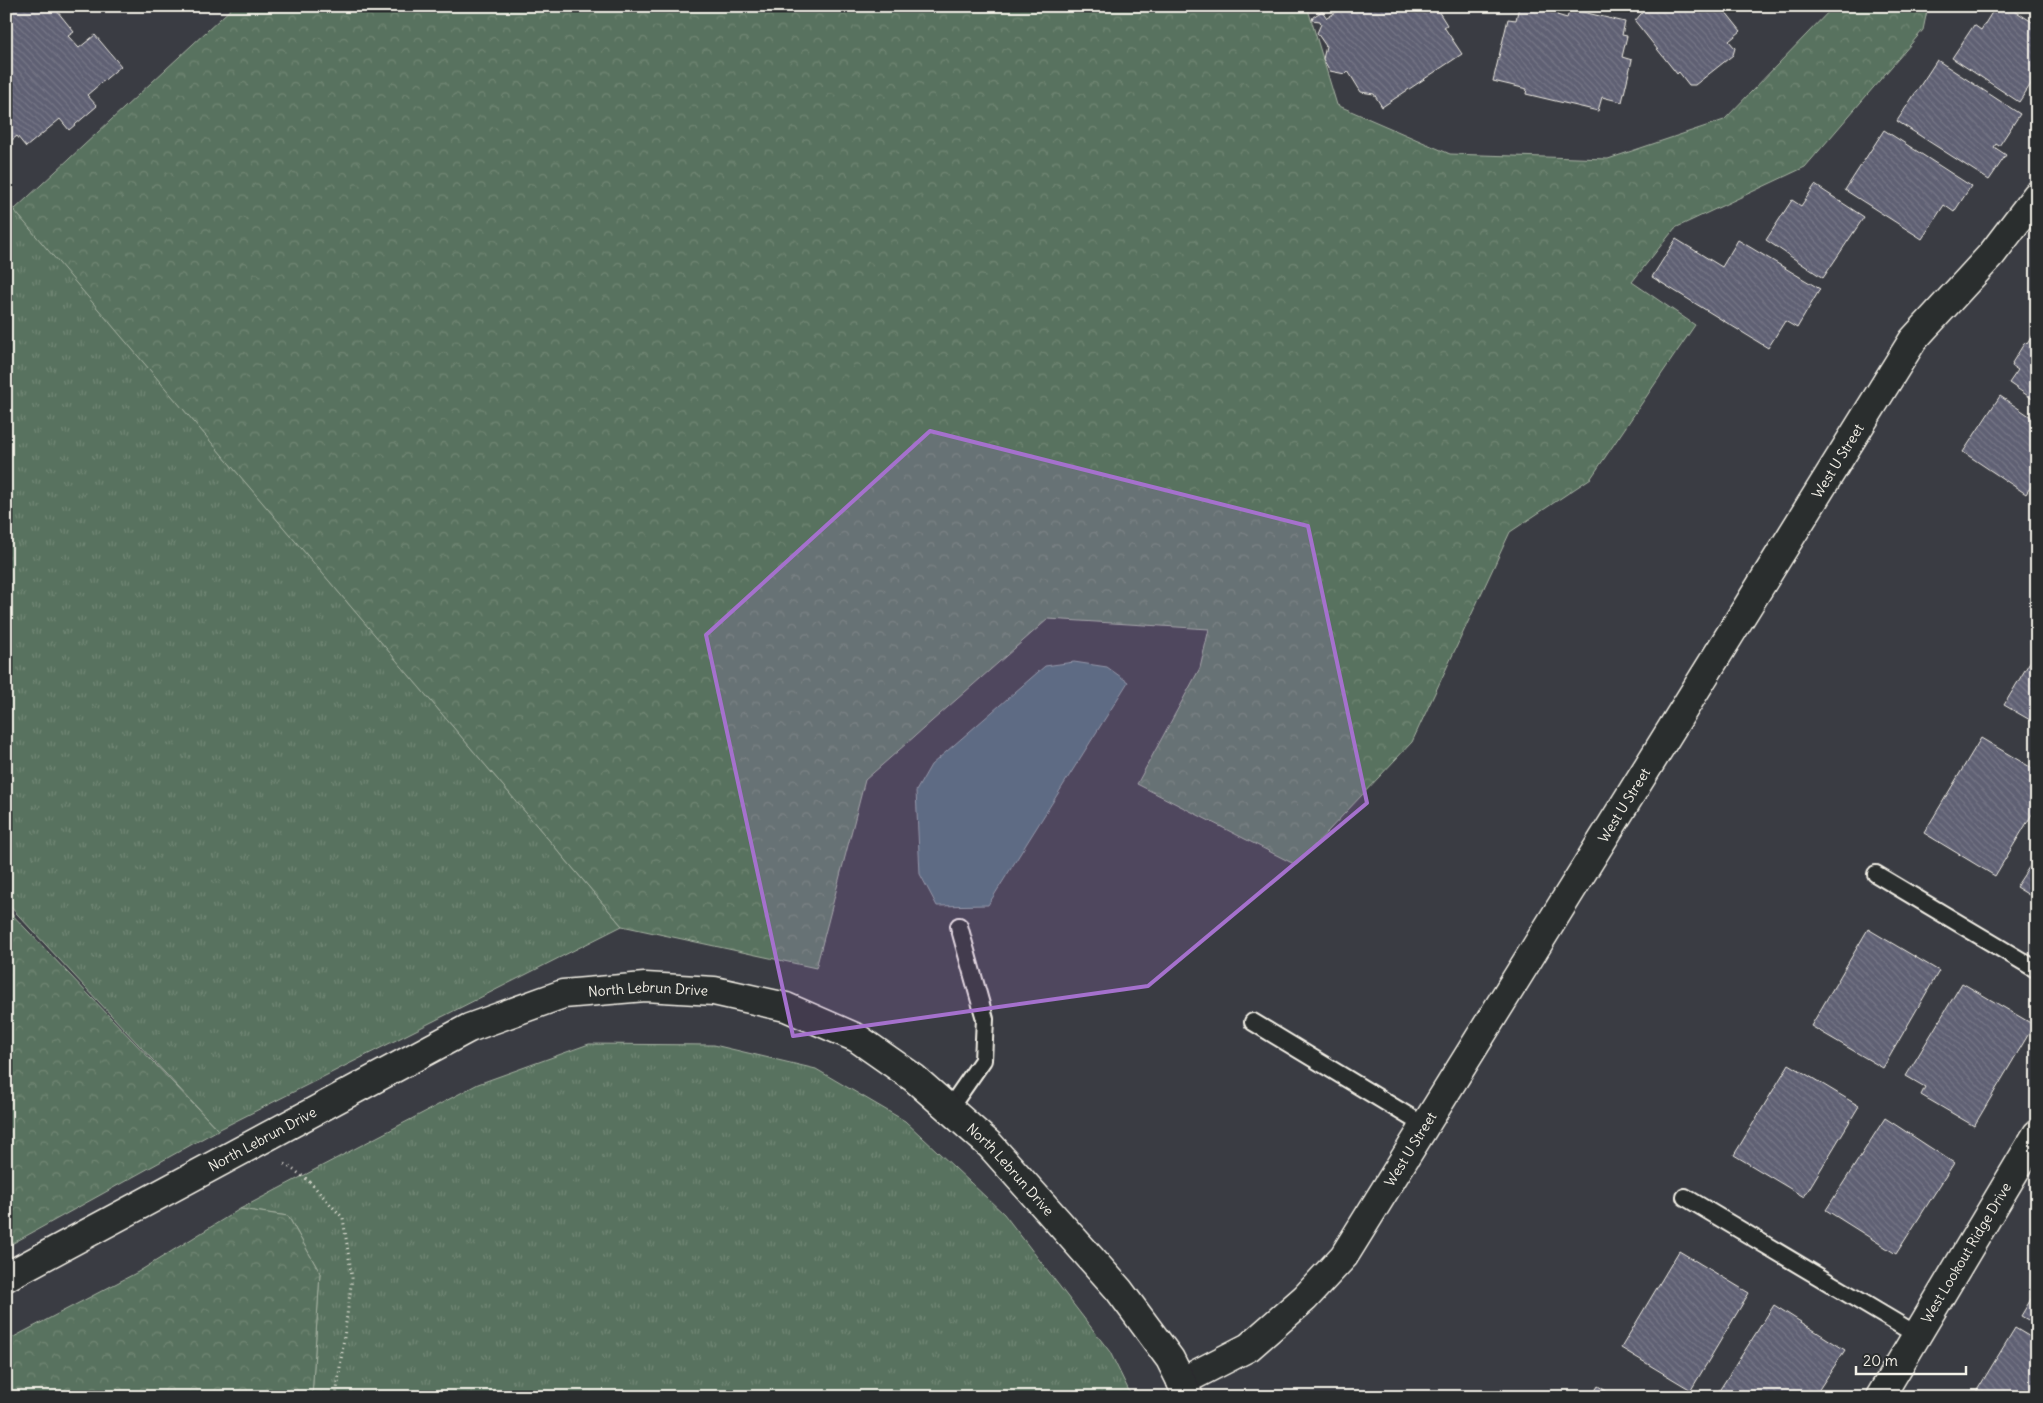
<svg xmlns="http://www.w3.org/2000/svg" width="2043" height="1403" font-family="Delius,sans-serif">
<style>
.grass{fill:url(#grass-tufts);stroke:#a6b2a3}
.forest{fill:url(#forest-crowns);stroke:#a6b2a3}
.water{fill:#4d6a72;stroke:#90a0a1}
.building{fill:url(#building-back-hatch);stroke:#f4f1e8}
.lines{fill:none;stroke-linecap:round;stroke-linejoin:round}
.service-casing{stroke:#f4f1e8;stroke-width:20}
.minor-casing{stroke:#f4f1e8;stroke-width:31}
.tertiary-casing{stroke:#f4f1e8;stroke-width:31}
.path{stroke:#f4f1e8;stroke-width:3;stroke-dasharray:1 4;stroke-linecap:butt}
.service{stroke:#2a2d2e;stroke-width:16}
.minor{stroke:#2a2d2e;stroke-width:28}
.tertiary{stroke:#2a2d2e;stroke-width:28}
.marked{fill:#a571cd;fill-opacity:0.2;stroke:#a571cd;stroke-width:4;stroke-linejoin:round}
.labels{text-anchor:middle;dominant-baseline:central;stroke-width:4;stroke-linejoin:round;paint-order:stroke}
.street-label{font-size:14px;fill:#f4f1e8;stroke:#2a2d2e}
</style>
<defs>
<pattern id="grass-tufts" width="24" height="20" patternUnits="userSpaceOnUse" patternTransform="scale(1.25)"><rect width="24" height="20" fill="#59725e"/><path d="M3 7l-1-3M5 7V3M7 7l1-3M15 17l-1-3M17 17v-4M19 17l1-3" fill="none" stroke="#718775"/></pattern>
<pattern id="forest-crowns" width="20" height="18" patternUnits="userSpaceOnUse" patternTransform="scale(1.25)"><rect width="20" height="18" fill="#59725e"/><path d="M2 6a3 3 0 1 1 6 0M12 15a3 3 0 1 1 6 0" fill="none" stroke="#718775"/></pattern>
<pattern id="building-back-hatch" width="6" height="6" patternUnits="userSpaceOnUse" patternTransform="scale(1.25)"><rect width="6" height="6" fill="#5f6073"/><path d="M-1 5l2 2M0 0l6 6M5-1l2 2" fill="none" stroke="#777787"/></pattern>
</defs>
<rect width="100%" height="100%" fill="#3a3c43"/>
<filter id="ink" filterUnits="userSpaceOnUse"><feTurbulence type="fractalNoise" baseFrequency=".02" numOctaves="2"/><feDisplacementMap in="SourceGraphic" scale="10" xChannelSelector="R" yChannelSelector="G"/><feConvolveMatrix kernelMatrix="1 2 1 2 8 2 1 2 1" color-interpolation-filters="sRGB"/></filter>
<g filter="url(#ink)">
<g class="grass">
<path d="M6 200 622 926 218 1130 6 902Z"/>
<path d="M589 1044 714 1045 816 1069 905 1121 1004 1214 1110 1352 1132 1397H312L320 1273 288 1216 240 1209 478 1084Z"/>
</g>
<g class="forest">
<path d="M234 6H1307L1337 105 1450 154 1608 159 1724 120 1834 6H1928L1923 30 1805 167 1675 228 1632 282 1695 325 1591 478 1510 532 1412 742 1296 865 1137 784 1200 668 1209 629 1048 619 865 780 816 968 622 926 14 210Z"/>
<path d="M6 908 218 1130 6 1247Z"/>
<path d="M240 1209 288 1216 320 1273 312 1397H6V1341L138 1272Z"/>
</g>
<path class="water" d="M1074 662 1107 667 1128 682 988 905 937 906 920 874 916 791 931 765 1045 666Z"/>
<g class="building">
<path d="M16 6H53L74 32 68 36 79 48 95 35 121 66 87 95 97 106 69 130 60 119 26 147 17 136 12 140 6 134V14Z"/>
<path d="M1345 6H1439L1437 9 1447 25 1444 27 1462 54 1382 107 1374 94 1361 92 1348 71 1345 74 1330 71 1323 59 1326 46 1317 33 1321 24 1320 21 1312 20 1313 17 1322 11 1327 18Z"/>
<path d="M1519 6H1550L1559 8 1557 15 1567 18 1570 9 1625 22 1622 35 1627 36 1622 57 1632 60 1622 102 1602 97 1598 111 1526 94 1527 89 1493 81 1508 19 1516 20Z"/>
<path d="M1653 6H1721L1741 31 1729 41 1735 48 1733 55 1695 85H1689L1679 72 1677 74 1635 21 1646 8 1650 9Z"/>
<path d="M1996 6H2007L2037 25V75L2019 102 1952 58 1974 25 1981 30Z"/>
<path d="M1937 60 2020 114 1999 146 1996 144 1994 147 2006 155 1989 180 1897 121Z"/>
<path d="M1884 130 1971 186 1954 212 1944 205 1922 239 1845 190Z"/>
<path d="M1815 185 1864 217 1823 278 1766 240 1792 200 1801 206Z"/>
<path d="M1676 239 1722 267 1738 240 1820 289 1797 328 1785 321 1768 348 1652 277Z"/>
<path d="M2037 329V402L2009 383 2018 370 2012 366 2013 364 2012 363 2025 342 2027 344Z"/>
<path d="M2000 396 2037 421V477L2026 494 1963 452Z"/>
<path d="M2037 650V724L2004 705Z"/>
<path d="M1981 738 2037 771V806L1995 876 1924 833Z"/>
<path d="M2037 855V900L2016 887Z"/>
<path d="M1868 929 1939 971 1883 1068 1811 1026Z"/>
<path d="M1962 983 2034 1025 1974 1126 1921 1095 1925 1087 1906 1076Z"/>
<path d="M1789 1064 1859 1106 1804 1197 1734 1155Z"/>
<path d="M1885 1118 1954 1163 1896 1254 1826 1210Z"/>
<path d="M1679 1251 1749 1293 1691 1390 1621 1348Z"/>
<path d="M2037 1289V1325L2021 1316Z"/>
<path d="M1774 1305 1845 1350 1814 1397H1715Z"/>
<path d="M2015 1328 2037 1341V1397H1973Z"/>
<path d="M1598 1386 1616 1397H1591Z"/>
</g>
<g class="lines">
<defs>
<g id="service">
<path d="M1876 874 2037 970"/>
<path d="M1253 1022 1425 1126"/>
<path d="M949 1109 983 1060 985 1019 959 926"/>
<path d="M1685 1197 1917 1335"/>
</g>
<g id="minor">
<path id="s1" d="M1181 1382 1249 1347 1305 1298 1344 1256 1913 340 1992 254 2037 195"/>
<path id="s2" d="M1880 1397 2037 1134"/>
</g>
<g id="tertiary">
<path id="s3" d="M6 1277 469 1028 563 994 645 987 714 991 786 1007 857 1038 914 1078 990 1145 1119 1290 1170 1359 1189 1397"/>
</g>
</defs>
<use href="#service" class="service-casing"/>
<use href="#minor" class="minor-casing"/>
<use href="#tertiary" class="tertiary-casing"/>
<path class="path" d="M285 1164 308 1180 343 1218 352 1278 336 1397"/>
<use href="#service" class="service"/>
<use href="#minor" class="minor"/>
<use href="#tertiary" class="tertiary"/>
</g>
</g>
<path class="marked" d="M930 431 1308 526 1367 803 1148 986 793 1036 706 635Z"/>
<g class="labels">
<g class="street-label">
<text stroke="none"><textPath href="#s1" startOffset="1144">West U Street</textPath></text>
<text stroke="none"><textPath href="#s1" startOffset="739">West U Street</textPath></text>
<text stroke="none"><textPath href="#s3" startOffset="711">North Lebrun Drive</textPath></text>
<text stroke="none"><textPath href="#s3" startOffset="291">North Lebrun Drive</textPath></text>
<text stroke="none"><textPath href="#s1" startOffset="334">West U Street</textPath></text>
<text stroke="none"><textPath href="#s3" startOffset="1131">North Lebrun Drive</textPath></text>
<text stroke="none"><textPath href="#s2" startOffset="168">West Lookout Ridge Drive</textPath></text>
</g>
</g>
<rect width="2043" height="1403" fill="none" stroke="#2a2d2e" stroke-width="25"/>
<rect x="12" y="12" width="2018" height="1378" fill="none" stroke="#f4f1e8" stroke-width="2" filter="url(#ink)"/>
<path d="M1856 1366v8h110v-8" fill="none" stroke="#f4f1e8" stroke-width="2.5"/>
<text x="1863" y="1366" font-size="15" fill="#f4f1e8" stroke="#2a2d2e" stroke-width="4" paint-order="stroke">20 m</text>
</svg>
